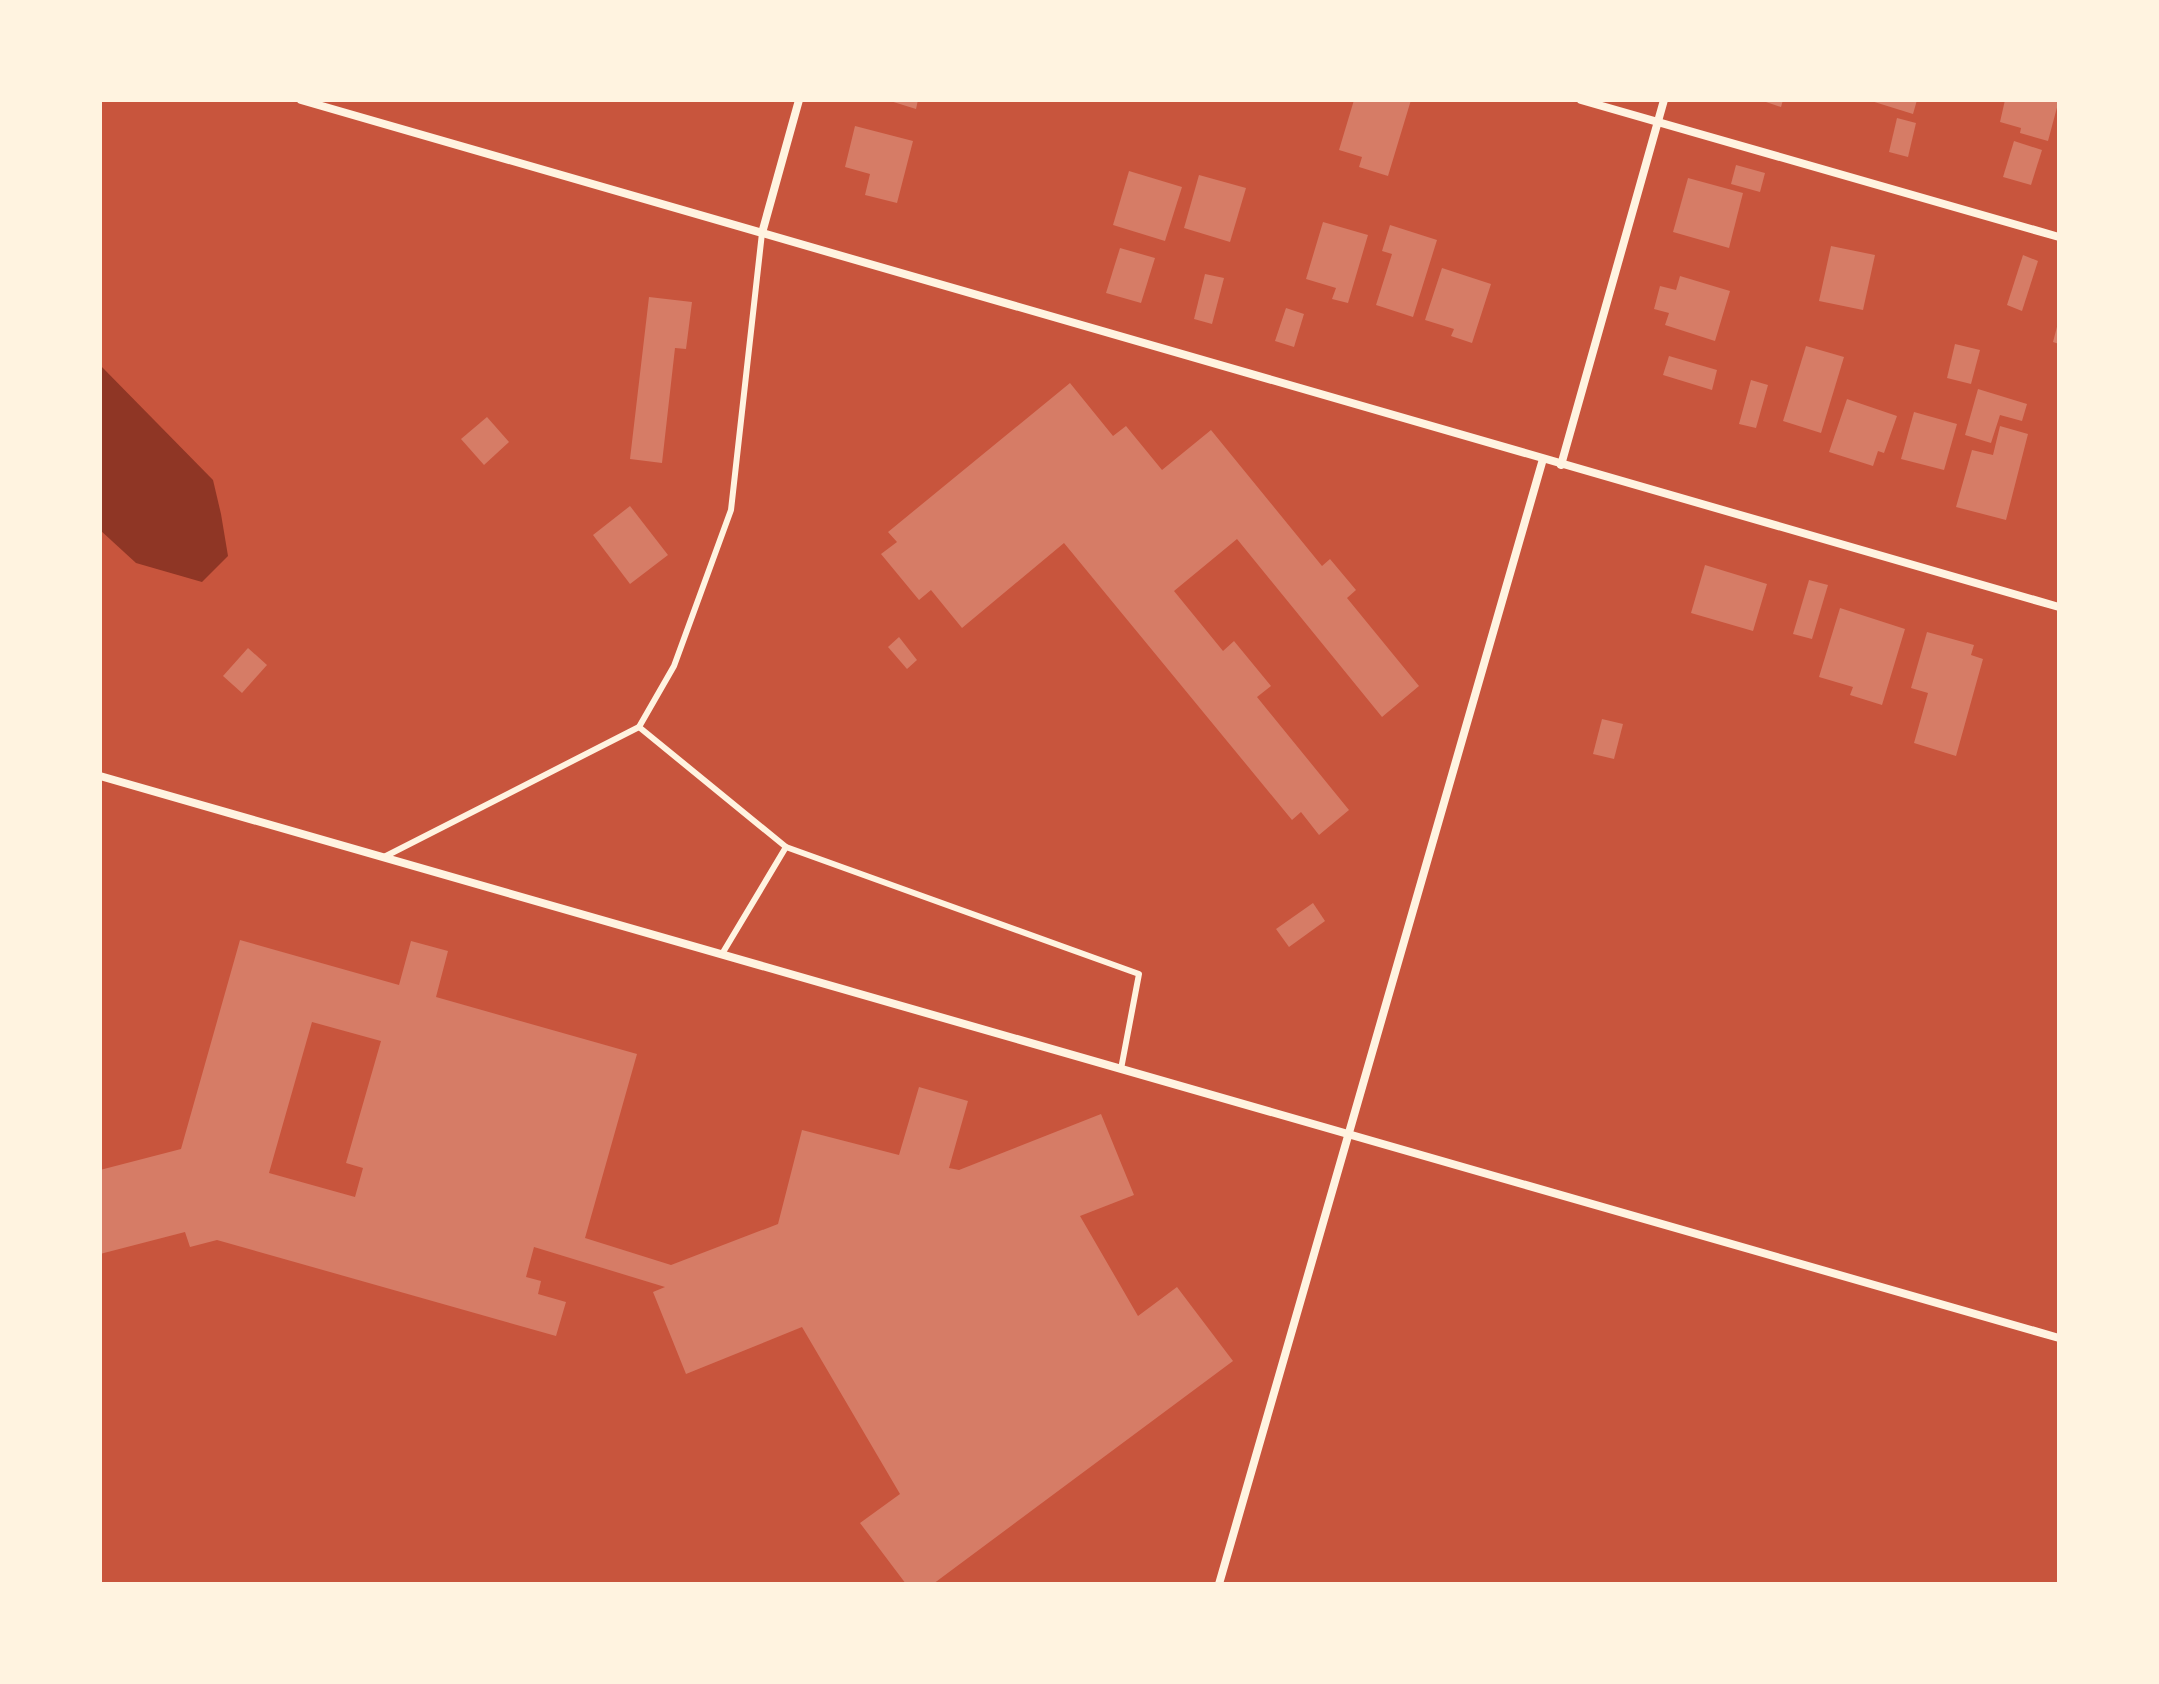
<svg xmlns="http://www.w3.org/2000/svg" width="2159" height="1684" font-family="Jost,sans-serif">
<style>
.water{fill:#8f3625}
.building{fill:#d67c66;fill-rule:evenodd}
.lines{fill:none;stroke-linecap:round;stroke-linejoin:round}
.service{stroke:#fff3e0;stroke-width:6}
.minor{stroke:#fff3e0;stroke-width:8}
</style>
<rect width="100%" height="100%" fill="#c8553d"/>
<path class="water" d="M100 365 213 480 221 514 228 556 202 582 136 563 100 530Z"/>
<g class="building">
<path d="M887 100H918L916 109Z"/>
<path d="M1354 100H1411L1388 176 1359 167 1362 157 1339 150Z"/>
<path d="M1760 100H1783L1781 107Z"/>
<path d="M1868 100H1917L1913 114Z"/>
<path d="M2005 100H2059L2048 141 2020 133 2021 128 2000 122Z"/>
<path d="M1897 118 1916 123 1908 157 1889 152Z"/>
<path d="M855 126 913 141 897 203 865 195 870 174 845 167Z"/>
<path d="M2014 141 2042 150 2031 185 2003 177Z"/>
<path d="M1736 165 1765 173 1760 192 1731 184Z"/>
<path d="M1129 171 1182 187 1165 241 1113 225Z"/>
<path d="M1199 175 1246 188 1230 242 1184 228Z"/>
<path d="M1688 178 1743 193 1729 248 1673 232Z"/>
<path d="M1323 222 1368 235 1348 303 1332 299 1336 288 1306 279Z"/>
<path d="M1390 225 1437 240 1413 317 1376 305 1392 254 1382 251Z"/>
<path d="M1831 246 1875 255 1863 310 1819 301Z"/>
<path d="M1120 248 1155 258 1141 303 1106 293Z"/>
<path d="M2023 255 2038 261 2022 311 2007 305Z"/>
<path d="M1442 268 1491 284 1472 343 1451 336 1454 329 1425 320Z"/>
<path d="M1205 274 1224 278 1212 324 1194 319Z"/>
<path d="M1680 276 1730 291 1715 341 1665 325 1669 313 1654 309 1660 286 1676 290Z"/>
<path d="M649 297 692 302 686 349 675 348 662 463 630 459Z"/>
<path d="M1286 308 1304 314 1294 347 1275 341Z"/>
<path d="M2058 323H2059V344L2053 342Z"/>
<path d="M1955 344 1980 350 1971 384 1947 378Z"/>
<path d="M1806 346 1844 357 1821 433 1783 421Z"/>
<path d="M1669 356 1717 370 1712 390 1663 375Z"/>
<path d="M1751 380 1768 385 1756 428 1739 424Z"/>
<path d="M1070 383 1113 436 1126 426 1162 470 1211 430 1322 566 1330 559 1356 590 1347 598 1419 686 1382 717 1237 539 1174 591 1223 651 1234 641 1271 686 1257 697 1349 810 1319 835 1301 812 1292 820 1064 543 962 628 931 590 919 600 881 554 897 542 888 532Z"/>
<path d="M1978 389 2027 404 2022 421 2000 415 1991 443 1965 435Z"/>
<path d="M1847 399 1897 416 1884 453 1878 451 1873 466 1829 452Z"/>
<path d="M1914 412 1957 424 1944 470 1901 459Z"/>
<path d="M487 417 509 442 484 465 461 439Z"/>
<path d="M2000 426 2028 434 2006 520 1956 507 1972 450 1993 455Z"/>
<path d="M630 506 668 555 630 584 593 535Z"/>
<path d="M1705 565 1767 584 1753 631 1691 613Z"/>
<path d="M1809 580 1828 585 1812 639 1793 634Z"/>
<path d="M1840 608 1905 629 1882 705 1850 695 1853 687 1819 677Z"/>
<path d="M1927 632 1974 645 1971 655 1983 659 1956 756 1914 743 1928 693 1911 688Z"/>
<path d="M899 637 917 660 907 669 888 647Z"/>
<path d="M248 648 267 665 242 693 223 676Z"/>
<path d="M1602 719 1623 724 1614 759 1593 754Z"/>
<path d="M1313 903 1325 921 1289 947 1276 929Z"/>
<path d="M240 940 399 985 411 941 448 951 436 997 637 1054 585 1238 671 1265 778 1224 802 1130 899 1155 919 1087 968 1101 949 1168 959 1170 1101 1114 1134 1195 1080 1216 1138 1316 1177 1287 1233 1361 933 1584H906L860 1523 900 1494 802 1327 686 1374 653 1292 665 1287 534 1247 526 1277 541 1281 538 1294 566 1302 556 1336 217 1240 190 1247 185 1232 100 1254V1170L181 1149ZM312 1022 381 1041 346 1163 363 1168 355 1197 269 1173Z"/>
</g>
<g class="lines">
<g class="service">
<path d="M639 727 786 847 1139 974 1121 1069"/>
<path d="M384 857 639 727 674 666 731 510 762 233"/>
<path d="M722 954 786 847"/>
</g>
<g class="minor">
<path d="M301 100 2059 607"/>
<path d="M1581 100 2059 237"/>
<path d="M762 233 799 100"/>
<path d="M1561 465 1664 100"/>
<path d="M100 776 2059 1338"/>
<path d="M1219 1584 1543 459"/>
</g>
</g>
<rect width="2159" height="1684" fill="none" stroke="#fff3e0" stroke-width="204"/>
</svg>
